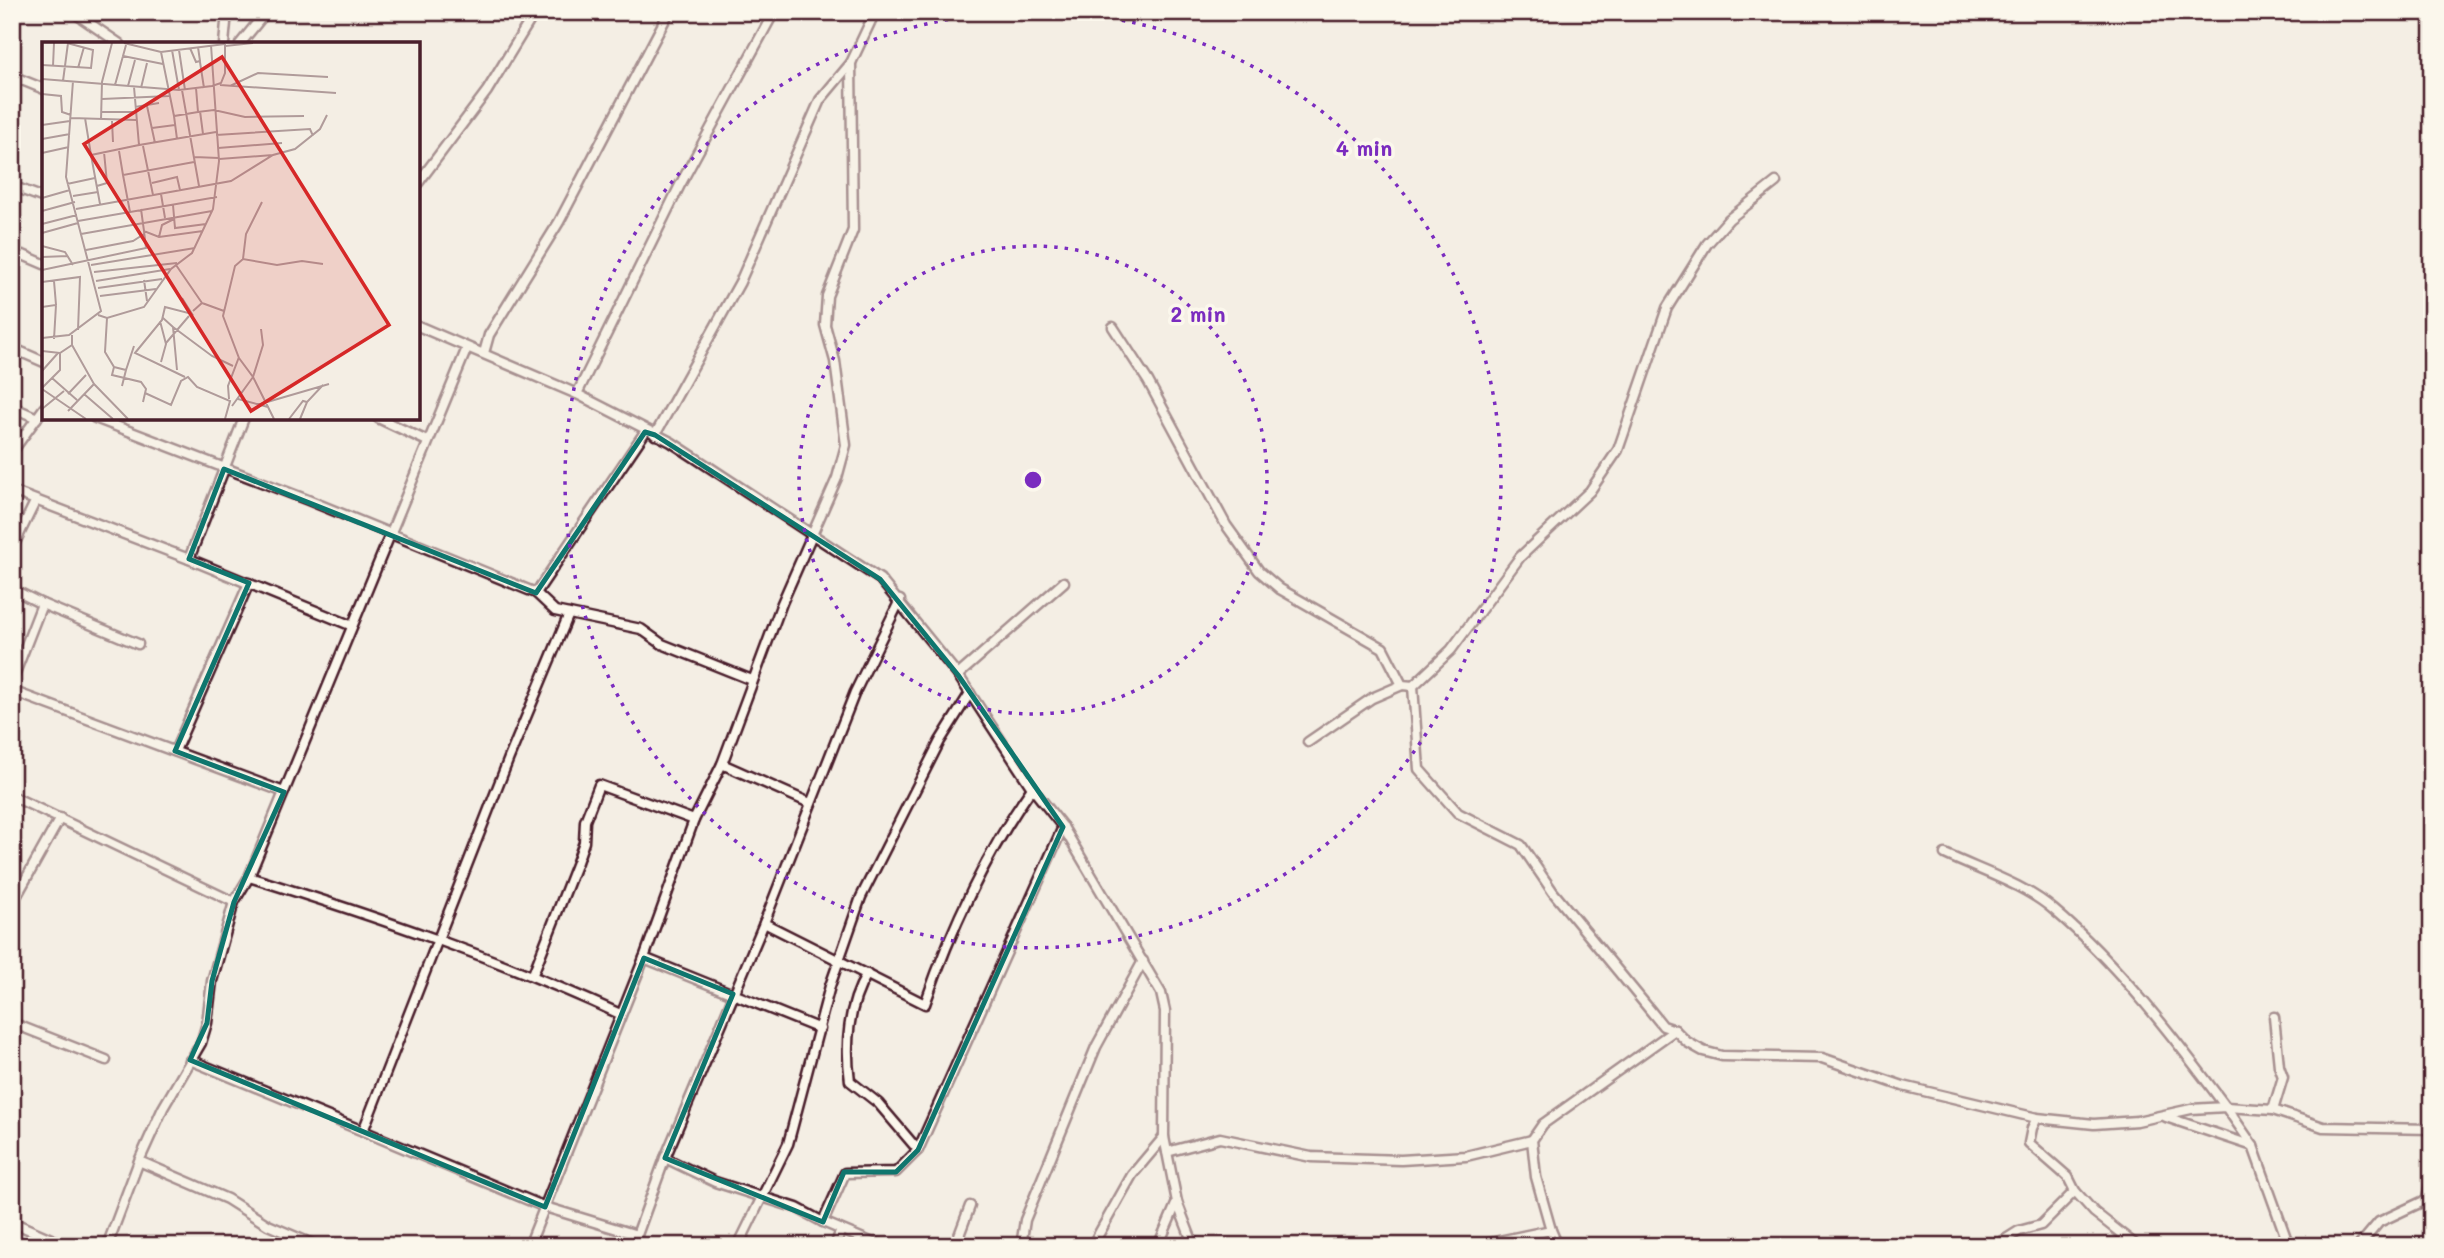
<svg xmlns="http://www.w3.org/2000/svg" width="2444" height="1258" font-family="Mali,sans-serif">
<style>
.lines{fill:none;stroke-linecap:round;stroke-linejoin:round}
.street-casing{stroke:#4a1f2b;stroke-width:13}
.street{stroke:#fbf7ec;stroke-width:8}
.marked{fill:none;stroke:#0f766e;stroke-width:5;stroke-linejoin:round}
.ring{fill:none;stroke:#7b2cbf;stroke-width:3.5;stroke-dasharray:3.5 7}
.inset-road{fill:none;stroke:#b09b9a;stroke-width:2}
.view{fill:#d62828;fill-opacity:0.15;stroke:#d62828;stroke-width:3.5}
.inset-edge{fill:none;stroke:#4a1f2b;stroke-width:3.5}
.centre{fill:#7b2cbf;stroke:#fbf7ec;stroke-width:3.5}
.ring-label{font-size:21px;text-anchor:middle;font-weight:bold;fill:#7b2cbf;stroke:#fbf7ec;stroke-width:7;stroke-linejoin:round;paint-order:stroke}
</style>
<rect width="100%" height="100%" fill="#f4eee4"/>
<filter id="ink" filterUnits="userSpaceOnUse"><feTurbulence type="fractalNoise" baseFrequency=".0143" numOctaves="2"/><feDisplacementMap in="SourceGraphic" scale="14" xChannelSelector="R" yChannelSelector="G"/><feConvolveMatrix kernelMatrix="1 2 1 2 8 2 1 2 1" color-interpolation-filters="sRGB"/></filter>
<g filter="url(#ink)">
<g class="lines">
<defs>
<g id="street">
<path d="M73 12 120 44"/>
<path d="M224 44 227 12"/>
<path d="M240 44 266 12"/>
<path d="M12 76 44 89"/>
<path d="M1776 182 1729 219 1707 244 1667 308 1618 450 1590 491 1520 557 1451 650 1413 686 1419 769 1458 813 1521 845 1553 892 1650 1010 1663 1026 1675 1030 1687 1042 1703 1051 1722 1056 1822 1058 1903 1086 2037 1118 2094 1124 2137 1121 2191 1109 2226 1107 2253 1146 2289 1246"/>
<path d="M418 183 487 91 535 12"/>
<path d="M12 186 44 198"/>
<path d="M23 255 44 264"/>
<path d="M418 326 577 394 671 442 880 579 958 675 1032 788 1063 827 1161 993 1165 1011 1164 1137 1177 1202 1194 1246"/>
<path d="M1113 327 1148 381 1226 525 1259 571 1280 589 1383 648 1402 685 1413 686"/>
<path d="M12 348 44 362"/>
<path d="M484 353 489 335 559 222 669 12"/>
<path d="M577 394 680 185 774 12"/>
<path d="M12 407 37 418"/>
<path d="M95 418 308 500 536 593 555 611 641 629 662 644 752 680"/>
<path d="M378 418 427 441"/>
<path d="M655 435 740 282 820 100 851 63"/>
<path d="M12 452 44 408"/>
<path d="M12 491 189 559 244 418"/>
<path d="M12 549 35 502"/>
<path d="M189 559 350 625"/>
<path d="M12 589 42 604 138 644"/>
<path d="M536 593 645 432"/>
<path d="M569 614 509 758 363 1131 545 1207 637 1235"/>
<path d="M958 675 1064 582"/>
<path d="M12 681 42 604"/>
<path d="M12 691 284 792"/>
<path d="M1308 742 1372 698 1402 685"/>
<path d="M175 751 249 583"/>
<path d="M722 764 810 803"/>
<path d="M12 796 234 902 249 877 467 348"/>
<path d="M1945 854C1981 871 2024 884 2054 910 2118 964 2176 1040 2226 1107L2273 1110 2323 1127 2432 1129"/>
<path d="M249 877C375 916 500 959 620 1014"/>
<path d="M12 904 60 818"/>
<path d="M764 923 925 1004C952 926 985 855 1032 788"/>
<path d="M644 958 820 1029"/>
<path d="M533 974 577 862 584 842 585 821 599 785 694 820"/>
<path d="M867 974C848 1005 845 1045 850 1081L878 1103 918 1150"/>
<path d="M12 1023 106 1060"/>
<path d="M190 1060 363 1131"/>
<path d="M2273 1110 2283 1077 2279 1066 2274 1017"/>
<path d="M2166 1117 2253 1146"/>
<path d="M2037 1118 2032 1128 2029 1143 2068 1177 2075 1191 2094 1212 2137 1246"/>
<path d="M1167 1152 1220 1138 1311 1157 1401 1160 1466 1156 1532 1140"/>
<path d="M665 1158 715 1182 797 1208 823 1222"/>
<path d="M139 1161 227 1199 268 1225 317 1246"/>
<path d="M2427 1197 2432 1177"/>
<path d="M12 1222 67 1246"/>
<path d="M1551 1230 1536 1177 1532 1140 1543 1124 1675 1030"/>
<path d="M107 1246 139 1161 163 1108 201 1043 207 1023 212 981 234 902"/>
<path d="M529 1246 644 958 694 820 722 764 782 603 837 478 846 445 835 361 825 325 827 296 853 230 851 63 875 12"/>
<path d="M633 1246 665 1158 764 923 855 692 900 600"/>
<path d="M738 1246 788 1144 830 986 861 897 940 741 970 693"/>
<path d="M835 1246 841 1230"/>
<path d="M892 1246 873 1243 823 1222 845 1173 896 1172 918 1150 1063 827"/>
<path d="M955 1246 970 1206"/>
<path d="M1021 1246 1025 1220 1096 1047 1143 961"/>
<path d="M1092 1246 1132 1175 1164 1137"/>
<path d="M1158 1246 1177 1202"/>
<path d="M1475 1246 1551 1230 1558 1246"/>
<path d="M1995 1246 2019 1231 2041 1225 2075 1191"/>
<path d="M2359 1246 2379 1222 2426 1200 2432 1193"/>
</g>
</defs>
<use href="#street" class="street-casing"/>
<use href="#street" class="street"/>
</g>
</g>
<path d="M0 0H2444V1258H0ZM645 432 655 435 880 579 958 675 1063 827 918 1150 896 1172H844L823 1222 665 1158 733 994 644 958 545 1207 190 1060 207 1023 212 981 234 902 284 792 175 751 249 583 189 559 224 469 536 593Z" fill="#f4eee4" fill-opacity=".55" fill-rule="evenodd"/>
<path class="marked" d="M645 432 655 435 880 579 958 675 1063 827 918 1150 896 1172H844L823 1222 665 1158 733 994 644 958 545 1207 190 1060 207 1023 212 981 234 902 284 792 175 751 249 583 189 559 224 469 536 593Z"/>
<g class="ring">
<circle cx="1033" cy="480" r="234"/>
<path d="M1049 12A468 468 0 1 1 1017 12"/>
</g>
<g transform="translate(42 42)">
<rect width="378" height="378" fill="#f4eee4"/>
<path class="inset-road" d="M82 1 119 10 183 2M84 3 81 14 121 22M183 4 211 1M148 6 154 20 158 19 156 5M130 8 137 48M137 8 143 48M119 10 132 74 156 70M158 20 162 46M0 23 49 26 51 8 25 1M11 24 12 1M36 26 42 5M0 37 137 48 170 44 179 41 183 31V2M21 39 26 1M73 43 81 14M178 43 294 51M86 44 93 18M188 44 216 31 286 35M92 45 97 103 174 90M99 46 105 21M154 46 156 70 172 68 203 75 262 74M140 48 157 144M0 52 19 54 20 70 29 73M60 57 127 54M105 64 113 101M93 65 117 61M158 69 161 92M59 70H93M132 74 135 97M29 76 94 78M43 76 49 113 97 103M59 78 60 40 70 1M70 79 71 100M0 83 28 79M110 86 133 83M174 93 268 87 271 94M0 97 28 92M101 104 111 153M176 106 240 101M77 109 81 133M0 111 27 105M49 113 58 162M152 115 177 116M177 117 231 113M110 141 135 135 138 148M25 142 53 136M55 144 65 141 62 110M119 152 123 176M31 154 56 150M0 156 28 148M131 163 133 186 164 182M34 167 189 139 231 113 253 107 278 87 285 73M99 167 102 189M0 169 33 160M88 170 81 133 152 120M36 179 175 155M0 182 35 173M0 191 36 181M39 192 170 169M117 195 120 183 132 177M0 204 23 210 31 223M44 208 91 199 102 192M0 215 26 214M201 217 204 192 220 160M49 223 153 206M134 223 160 261M0 228 104 206 102 189 117 195 161 189M52 230 135 221M102 238 105 259M54 239 128 227M0 240 38 235 36 288M56 246 120 237M58 254 114 247M140 256 150 272 123 265 120 278 93 311 143 335M0 265 14 263 12 239M151 269 160 261 182 269M56 273 65 276 102 265 129 227 150 211 171 167 177 119 169 3M65 276 63 310 72 325 70 333 99 340 104 347 101 360M121 276 131 285 135 328M118 279 124 302 119 320M131 285 170 314 191 324M219 287 221 303 211 335 232 377M0 296 27 293 59 269 24 135 31 39M12 297 14 263M124 301 147 274M0 309 18 311 30 303V293M72 325 84 328 80 344M84 328 92 304M0 329 16 311M10 336 35 358M52 342 86 377M0 346 18 328V311M0 347 44 377M103 351 129 363 139 339 146 335 155 345 188 359 183 377M26 352 44 333M42 352 71 377M187 357 186 344 197 315M196 357 226 365M215 363 287 342M190 364 211 335 197 316 181 274 193 224 201 217 235 223 260 219 281 222M0 367 22 349M26 369 52 342 30 303M247 377 261 359 265 360M258 377 265 360 281 343"/>
<path class="view" d="M180 15 347 283 209 369 42 102Z"/>
<rect width="378" height="378" class="inset-edge"/>
</g>
<circle cx="1033" cy="480" r="10" class="centre"/>
<g class="ring-label">
<text x="1364" y="156">4 min</text>
<text x="1198" y="322">2 min</text>
</g>
<rect width="2444" height="1258" fill="none" stroke="#fbf7ec" stroke-width="42"/>
<rect x="21" y="21" width="2402" height="1216" fill="none" stroke="#4a1f2b" stroke-width="2.5" filter="url(#ink)"/>
</svg>
